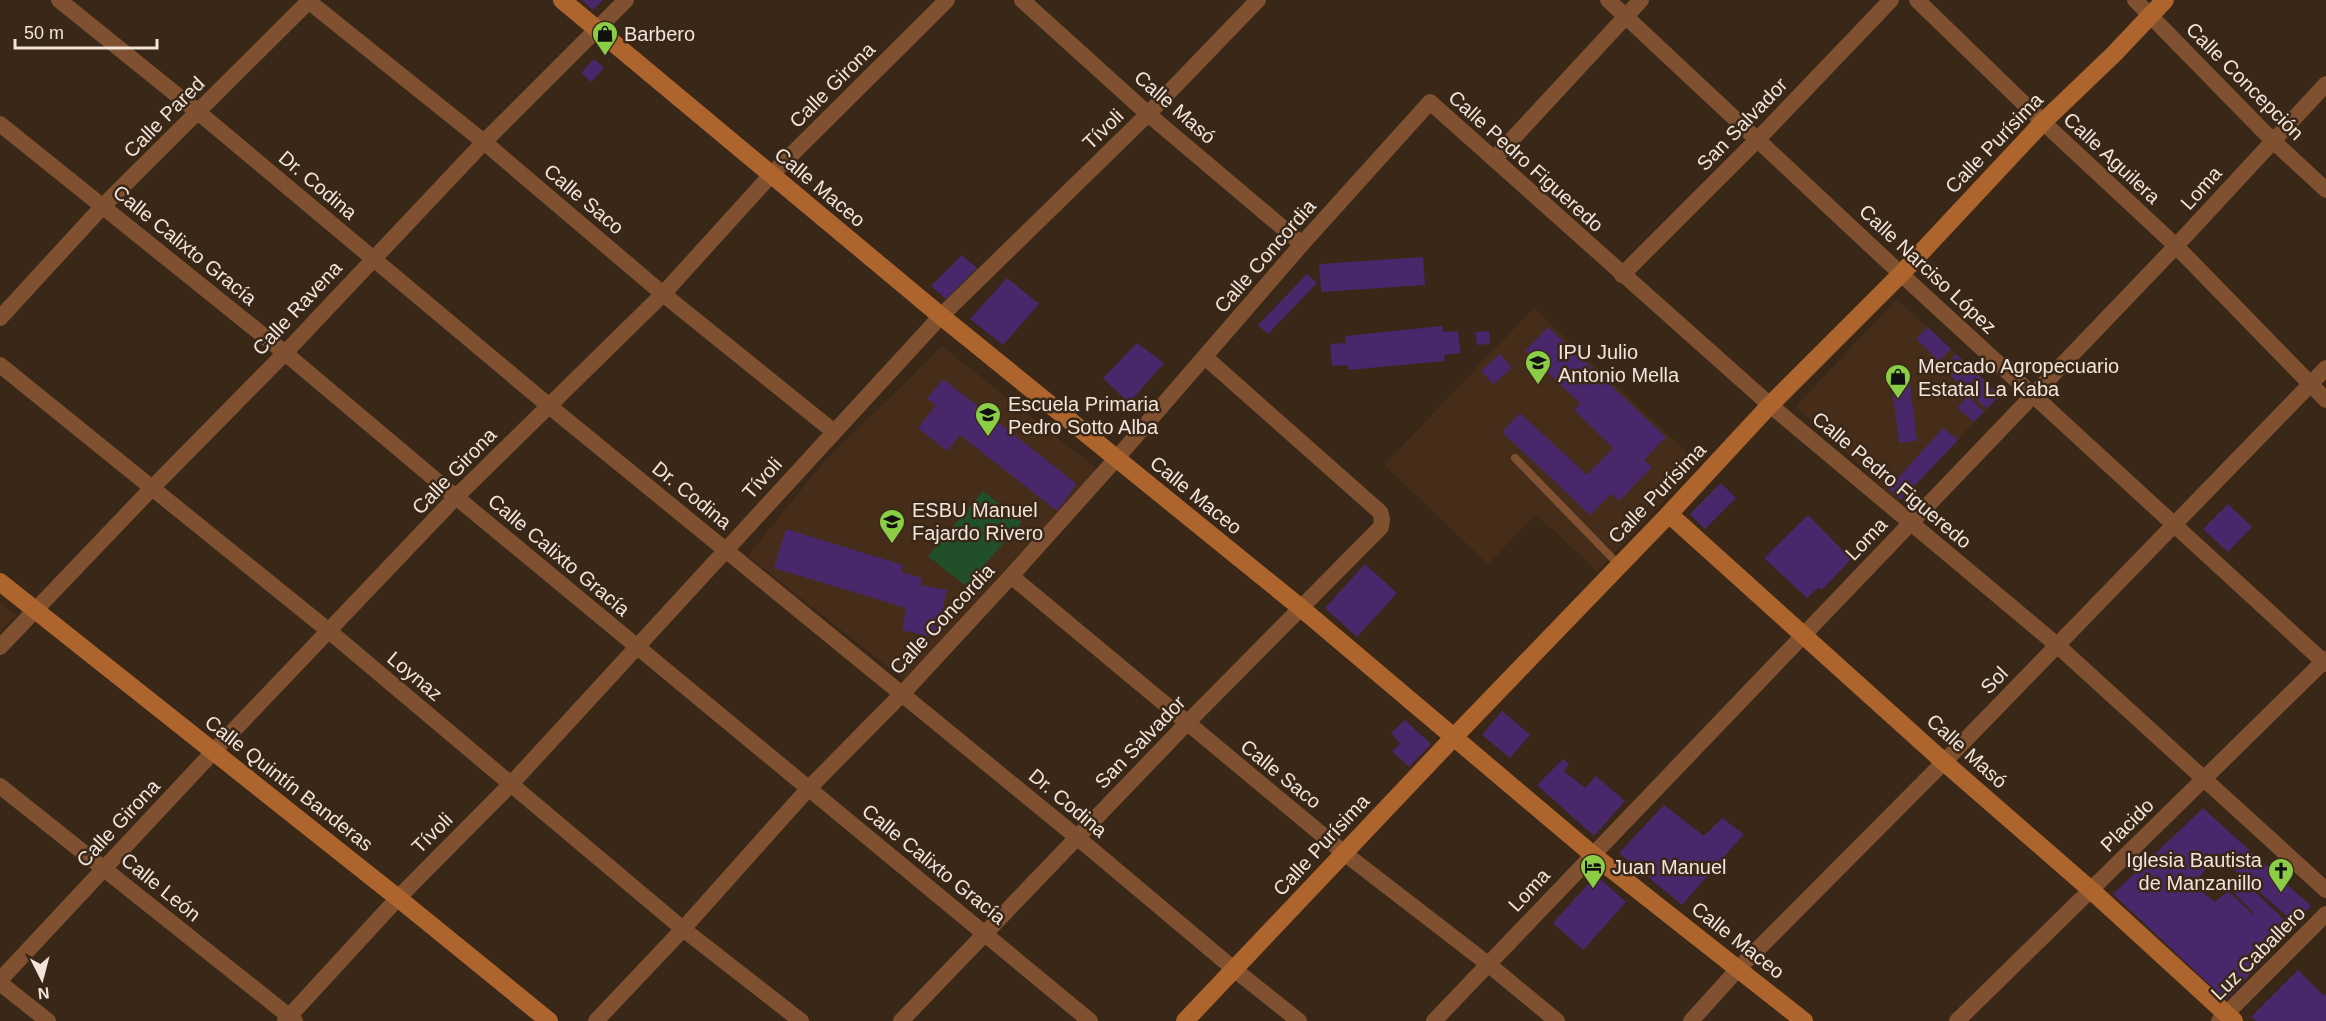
<svg xmlns="http://www.w3.org/2000/svg" width="2326" height="1021" font-family="Arial,sans-serif">
<style>
.built{fill:#452d19}
.green{fill:#204f29}
.building{fill:#48286a}
.lines{fill:none;stroke-linecap:round;stroke-linejoin:round}
.lane{stroke:#7f5131;stroke-width:8}
.street{stroke:#7f5131;stroke-width:16}
.secondary{stroke:#ad642d;stroke-width:18}
.labels{text-anchor:middle;dominant-baseline:central;stroke-width:5;stroke-linejoin:round;paint-order:stroke}
.poi-label{font-size:20px;fill:#f1e4da;stroke:#392717;text-anchor:start}
.street-label{font-size:20px;fill:#f1e4da;stroke:#392717}
</style>
<rect width="100%" height="100%" fill="#392717"/>
<g class="built">
<path d="M1897 299 2000 395 1898 502 1796 406Z"/>
<path d="M1534 308 1699 464 1597 571 1536 514 1488 564 1384 465Z"/>
<path d="M942 346 1097 469 904 680 748 556 822 464Z"/>
<path d="M0 602 16 615 0 632Z"/>
</g>
<path class="green" d="M983 491 1022 522 966 586 928 556Z"/>
<g class="building">
<path d="M582 0H603L593 10Z"/>
<path d="M594 59 604 68 591 82 581 73Z"/>
<path d="M962 255 977 268 946 299 931 286Z"/>
<path d="M1423 257 1425 285 1321 292 1319 264Z"/>
<path d="M1307 274 1317 283 1268 334 1258 325Z"/>
<path d="M1007 278 1039 304 1003 345 970 319Z"/>
<path d="M1442 326 1443 332 1458 331 1461 353 1444 355 1445 361 1348 370V365L1332 366 1330 344 1346 343 1345 336Z"/>
<path d="M1548 327 1666 437 1644 460 1652 467 1619 501 1611 494 1590 515 1502 432 1520 413 1587 475 1613 448 1574 410 1580 403 1525 351Z"/>
<path d="M1928 327 1951 349 1939 361 1916 339Z"/>
<path d="M1489 331 1490 344 1477 345 1475 332Z"/>
<path d="M1137 343 1164 363 1129 403 1103 378Z"/>
<path d="M1500 354 1512 368 1493 384 1481 371Z"/>
<path d="M1956 354 2000 395 1987 409 1943 369Z"/>
<path d="M943 379 1077 484 1057 511 960 435 947 451 918 428 936 405 927 399Z"/>
<path d="M1910 384 1917 441 1899 443 1892 386Z"/>
<path d="M1968 396 1984 412 1974 422 1957 408Z"/>
<path d="M1943 428 1958 440 1901 500 1888 489Z"/>
<path d="M1721 483 1736 498 1705 529 1690 514Z"/>
<path d="M2228 504 2252 527 2228 552 2203 529Z"/>
<path d="M1808 515 1851 559 1822 590 1819 587 1807 598 1764 558Z"/>
<path d="M786 529 903 565 901 572 922 578 920 585 947 590 936 638 902 630 906 608 774 568Z"/>
<path d="M1365 564 1397 593 1357 637 1325 608Z"/>
<path d="M1502 711 1530 735 1510 758 1482 735Z"/>
<path d="M1405 720 1431 744 1409 767 1392 751 1400 744 1391 733Z"/>
<path d="M1563 759 1569 764 1564 771 1585 788 1596 776 1625 801 1594 836 1537 785Z"/>
<path d="M1664 805 1704 836 1722 818 1744 834 1682 905 1619 853Z"/>
<path d="M2203 808 2311 906 2295 923 2218 856 2193 884 2215 902 2228 891 2253 914 2254 913 2230 889 2240 878 2293 928 2226 1000 2113 894Z"/>
<path d="M1596 875 1626 902 1583 950 1553 923Z"/>
<path d="M2298 970 2324 996 2326 993V1021H2256L2251 1017Z"/>
</g>
<g class="lines">
<path class="lane" d="M1515 458 1619 565"/>
<g class="street">
<path d="M59 0 198 112 548 405 1078 838 1235 970 1299 1021"/>
<path d="M307 0 484 142 663 294 833 431"/>
<path d="M1022 0 1148 114 1302 244"/>
<path d="M1608 0 1901 274 2326 664"/>
<path d="M1917 0 2043 122 2176 246 2326 400"/>
<path d="M2135 0 2272 140 2326 190"/>
<path d="M0 124 285 353 456 497 1090 1021"/>
<path d="M1494 159 1641 0"/>
<path d="M1622 275 1758 139 1891 0"/>
<path d="M0 318 103 206 310 0"/>
<path d="M0 365 329 631 683 929 801 1021"/>
<path d="M1011 576 1344 853 1488 964 1557 1021"/>
<path d="M0 647 153 487 285 353 484 142 626 0"/>
<path d="M0 786 295 1021"/>
<path d="M0 980 214 751 456 497 663 294 771 175 947 0"/>
<path d="M0 983 48 1021"/>
<path d="M285 1021 398 898 512 783 941 316 1148 114 1258 0"/>
<path d="M596 1021 683 929 809 788 902 694 1011 576 1116 459 1302 244 1430 102 1770 405 2057 645 2326 890"/>
<path d="M901 1021 1187 723 1381 527 1382 519 1380 512 1205 357"/>
<path d="M1434 1021 2176 246 2326 84"/>
<path d="M1691 1021 1738 969 1944 762 2326 368"/>
<path d="M1957 1021 2326 659"/>
<path d="M2219 1021 2326 914"/>
</g>
<g class="secondary">
<path d="M562 0 941 316 1301 608 1592 854 1804 1021"/>
<path d="M1669 514 1944 762 2091 890 2234 1021"/>
<path d="M0 582 398 898 549 1021"/>
<path d="M1185 1021 1453 738 1669 514 1770 405 1901 274 2043 122 2114 54 2165 0"/>
</g>
</g>
<defs>
<symbol id="shop-pin" viewBox="-11 -11 22 30"><path d="M0 17L-7.5 6A9.5 9.5 0 1 1 7.5 6Z" fill="#8bce46" stroke="#392717"/><path d="M-5-2.5h2.3a2.7 3.5 0 0 1 5.4 0H5L5.5 6h-11ZM-1.5-2.5h3a1.5 2.3 0 0 0-3 0Z" fill="#111"/></symbol>
<symbol id="school-pin" viewBox="-11 -11 22 30"><path d="M0 17L-7.5 6A9.5 9.5 0 1 1 7.5 6Z" fill="#8bce46" stroke="#392717"/><path d="M0-5L7-2L0 1L-7-2ZM-4 1L0 2.5L4 1V4Q0 6-4 4Z" fill="#111"/></symbol>
<symbol id="hotel-pin" viewBox="-11 -11 22 30"><path d="M0 17L-7.5 6A9.5 9.5 0 1 1 7.5 6Z" fill="#8bce46" stroke="#392717"/><path d="M-6-4.5h1.5V1H6V5H4.5V3h-9V5H-6ZM-4 0a1.8 1.8 0 1 1 3.6 0ZM.5 0V-2.5h3Q6-2.5 6 0Z" fill="#111"/></symbol>
<symbol id="church-pin" viewBox="-11 -11 22 30"><path d="M0 17L-7.5 6A9.5 9.5 0 1 1 7.5 6Z" fill="#8bce46" stroke="#392717"/><path d="M-1.2-6h2.4v3.5h3.3v2.4h-3.3V6h-2.4V-.1h-3.3v-2.4h3.3Z" fill="#111"/></symbol>
</defs>
<g fill-rule="evenodd">
<use href="#shop-pin" x="590" y="19" width="30" height="40"/>
<use href="#school-pin" x="1523" y="348" width="30" height="40"/>
<use href="#shop-pin" x="1883" y="362" width="30" height="40"/>
<use href="#school-pin" x="973" y="400" width="30" height="40"/>
<use href="#school-pin" x="877" y="507" width="30" height="40"/>
<use href="#hotel-pin" x="1578" y="852" width="30" height="40"/>
<use href="#church-pin" x="2266" y="856" width="30" height="40"/>
</g>
<g class="labels">
<g class="poi-label">
<text x="624" y="34">Barbero</text>
<text x="1558" y="352">IPU Julio<tspan x="1558" dy="23">Antonio Mella</tspan></text>
<text x="1918" y="366">Mercado Agropecuario<tspan x="1918" dy="23">Estatal La Kaba</tspan></text>
<text x="1008" y="404">Escuela Primaria<tspan x="1008" dy="23">Pedro Sotto Alba</tspan></text>
<text x="912" y="510">ESBU Manuel<tspan x="912" dy="23">Fajardo Rivero</tspan></text>
<text x="2262" y="860" text-anchor="end">Iglesia Bautista<tspan x="2262" dy="23">de Manzanillo</tspan></text>
<text x="1612" y="867">Juan Manuel</text>
</g>
<g class="street-label">
<text transform="translate(2245 81) rotate(45)">Calle Concepción</text>
<text transform="translate(832 85) rotate(-45)">Calle Girona</text>
<text transform="translate(1175 107) rotate(41)">Calle Masó</text>
<text transform="translate(164 117) rotate(-45)">Calle Pared</text>
<text transform="translate(1742 124) rotate(-46)">San Salvador</text>
<text transform="translate(1103 129) rotate(-44)">Tívoli</text>
<text transform="translate(1994 143) rotate(-46)">Calle Purísima</text>
<text transform="translate(2112 158) rotate(43)">Calle Aguilera</text>
<text transform="translate(1526 161) rotate(42)">Calle Pedro Figueredo</text>
<text transform="translate(318 185) rotate(40)">Dr. Codina</text>
<text transform="translate(820 187) rotate(40)">Calle Maceo</text>
<text transform="translate(2201 188) rotate(-48)">Loma</text>
<text transform="translate(584 199) rotate(40)">Calle Saco</text>
<text transform="translate(185 245) rotate(39)">Calle Calixto Gracía</text>
<text transform="translate(1265 256) rotate(-49)">Calle Concordia</text>
<text transform="translate(1928 269) rotate(43)">Calle Narciso López</text>
<text transform="translate(297 308) rotate(-47)">Calle Ravena</text>
<text transform="translate(454 471) rotate(-46)">Calle Girona</text>
<text transform="translate(762 478) rotate(-48)">Tívoli</text>
<text transform="translate(1892 480) rotate(40)">Calle Pedro Figueredo</text>
<text transform="translate(1657 493) rotate(-46)">Calle Purísima</text>
<text transform="translate(692 495) rotate(39)">Dr. Codina</text>
<text transform="translate(1196 495) rotate(39)">Calle Maceo</text>
<text transform="translate(1866 539) rotate(-46)">Loma</text>
<text transform="translate(559 555) rotate(40)">Calle Calixto Gracía</text>
<text transform="translate(942 619) rotate(-47)">Calle Concordia</text>
<text transform="translate(415 676) rotate(40)">Loynaz</text>
<text transform="translate(1994 680) rotate(-46)">Sol</text>
<text transform="translate(1140 742) rotate(-46)">San Salvador</text>
<text transform="translate(1967 751) rotate(42)">Calle Masó</text>
<text transform="translate(1281 774) rotate(39)">Calle Saco</text>
<text transform="translate(289 783) rotate(38)">Calle Quintín Banderas</text>
<text transform="translate(1068 803) rotate(40)">Dr. Codina</text>
<text transform="translate(118 823) rotate(-47)">Calle Girona</text>
<text transform="translate(2127 825) rotate(-45)">Placido</text>
<text transform="translate(432 833) rotate(-45)">Tívoli</text>
<text transform="translate(1321 845) rotate(-47)">Calle Purísima</text>
<text transform="translate(934 864) rotate(39)">Calle Calixto Gracía</text>
<text transform="translate(161 887) rotate(39)">Calle León</text>
<text transform="translate(1529 890) rotate(-47)">Loma</text>
<text transform="translate(1738 940) rotate(38)">Calle Maceo</text>
<text transform="translate(2258 953) rotate(-45)">Luz Caballero</text>
</g>
</g>
<g transform="translate(42 979) rotate(174)" stroke="#392717" stroke-width="4.5" paint-order="stroke">
<path d="M0-4.5L10 22L0 15L-10 22Z" fill="#f1e4da"/>
<text y="-9" font-size="16" font-weight="bold" text-anchor="middle" fill="#f1e4da">N</text>
</g>
<path d="M15 39v9h142v-9" fill="none" stroke="#f1e4da" stroke-width="3"/>
<text x="24" y="39" font-size="18" fill="#f1e4da" stroke="#392717" stroke-width="4.5" paint-order="stroke">50 m</text>
</svg>
